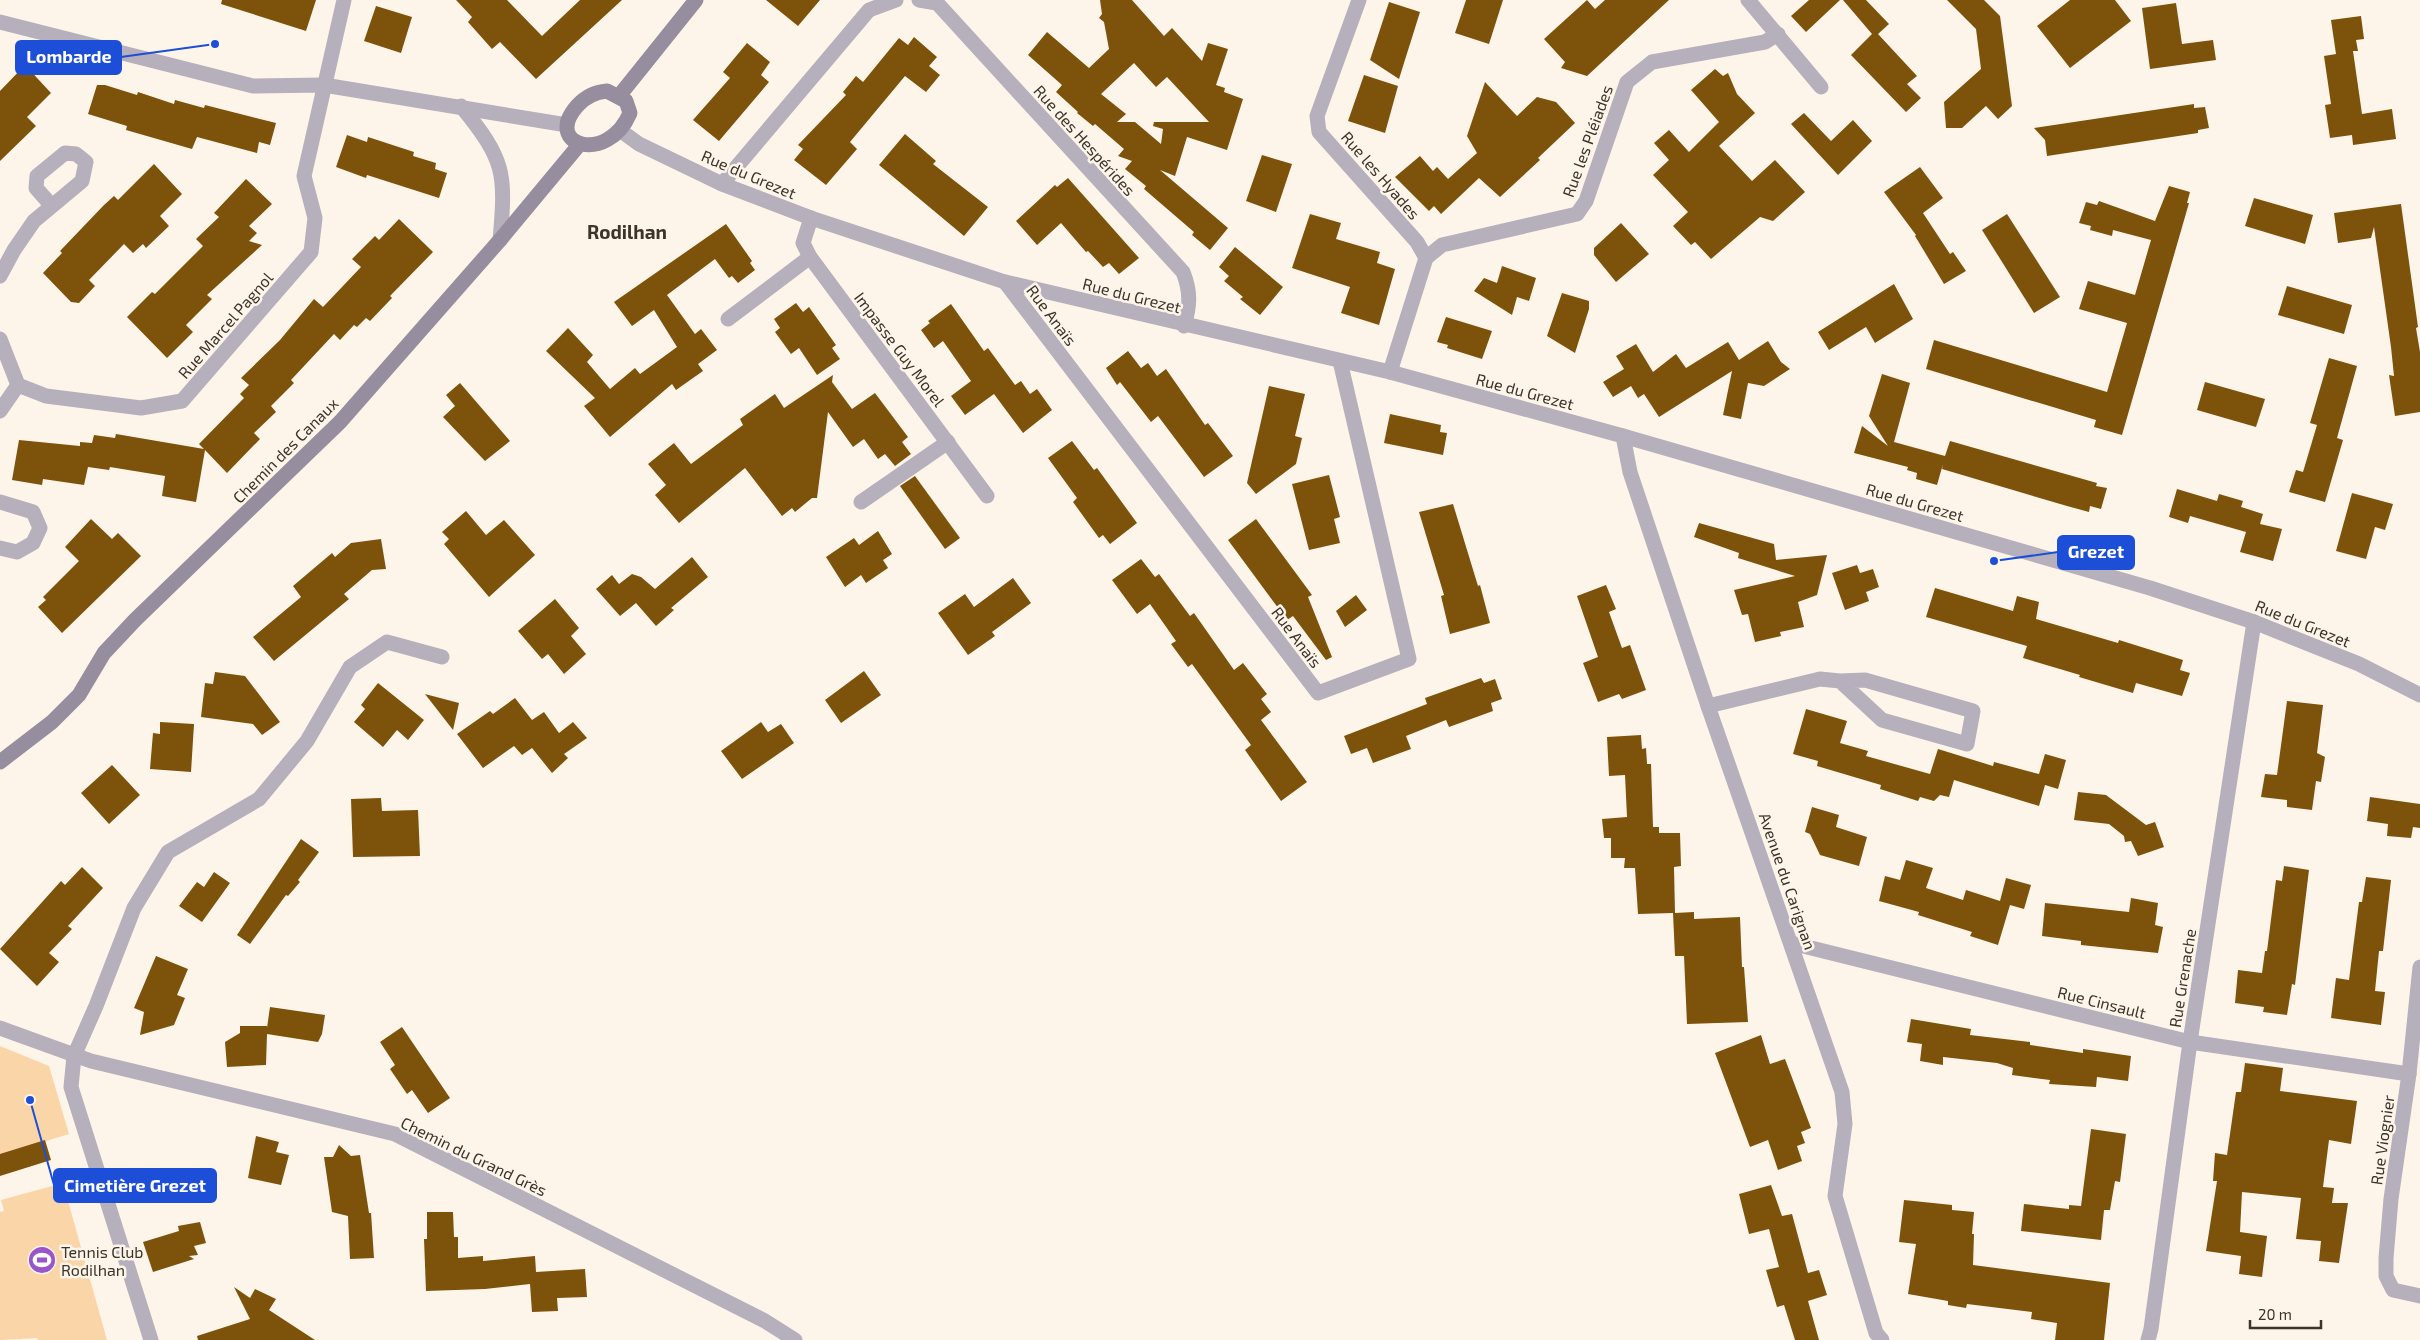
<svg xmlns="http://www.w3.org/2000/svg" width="2420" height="1340" font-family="'Exo 2',sans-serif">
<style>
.green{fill:#f9d5a8}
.building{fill:#7d520a;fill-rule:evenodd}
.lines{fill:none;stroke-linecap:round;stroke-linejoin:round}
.street{stroke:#b6afbc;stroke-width:15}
.secondary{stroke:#968d9f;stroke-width:15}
.labels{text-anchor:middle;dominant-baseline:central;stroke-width:5;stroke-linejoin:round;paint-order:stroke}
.street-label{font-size:16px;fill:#3c3329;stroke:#fef5ea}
.poi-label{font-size:16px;fill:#3c3329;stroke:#fef5ea;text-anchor:start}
.quarter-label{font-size:19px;font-weight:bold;fill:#3c3329;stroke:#fef5ea}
.leader{fill:none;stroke:#1d4ed8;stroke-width:2}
.callout-dot{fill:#1d4ed8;stroke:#fef5ea;stroke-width:2}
.callout{fill:#1d4ed8;stroke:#1d4ed8;stroke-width:2}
.callout-label{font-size:18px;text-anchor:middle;font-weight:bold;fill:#fff}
</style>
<rect width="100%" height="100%" fill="#fef5ea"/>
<g class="green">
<path d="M0 1046 49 1066 69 1134 0 1155Z"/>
<path d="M63 1183 107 1340H38L37 1338 0 1340V1212L4 1211 1 1200Z"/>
</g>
<g class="building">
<path d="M222 0H316L306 31 221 4Z"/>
<path d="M456 0H507L542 36 580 0H622L536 79 500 42 492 49 468 22 472 17Z"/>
<path d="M766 0H820L798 26Z"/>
<path d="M1100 0H1132L1164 36 1172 28 1202 61 1208 43 1228 49 1216 85 1225 88 1224 92 1243 99 1227 150 1187 137 1175 176 1160 170 1228 228 1210 250 1192 235 1194 232 1144 189 1146 186 1125 169 1132 161 1118 156 1124 149 1095 124 1093 126 1077 113 1078 112 1056 92 1062 85 1028 55 1047 32 1089 68 1109 49 1104 22 1099 18 1102 14ZM1134 63 1156 87 1167 77 1209 122H1154L1153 126 1163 129 1161 144 1135 122H1117L1126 114 1101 94Z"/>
<path d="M1466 0H1503L1489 44 1455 33Z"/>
<path d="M1587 0 1595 9 1605 0H1669L1587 76 1561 68 1565 62 1544 39Z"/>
<path d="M1809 0H1840L1806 32 1791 16Z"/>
<path d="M1843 0H1866L1889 24 1878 34 1917 76 1907 84 1921 98 1906 112 1851 55 1872 34Z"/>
<path d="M1947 0H1984L2000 16 2012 106 1998 119 1986 106 1962 128H1946L1944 102 1981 69 1976 29Z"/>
<path d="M2070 0H2115L2131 21 2070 68 2037 26Z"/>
<path d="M1389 2 1420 12 1399 79 1370 60Z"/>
<path d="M2176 3 2182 44 2213 40 2216 60 2150 69 2142 8Z"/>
<path d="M376 6 412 17 401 53 364 41Z"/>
<path d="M2361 16 2364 39 2356 40 2358 51H2353L2362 114 2392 109 2396 139 2353 145 2352 135 2330 138 2325 105 2331 104 2324 56 2336 54 2331 20Z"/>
<path d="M914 37 937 57 929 66 940 75 926 92 905 76 850 142 857 149 826 185 794 160 803 149 798 145 846 95 843 92 856 76 863 82 899 38 908 45Z"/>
<path d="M747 43 770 62 761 75 769 82 719 141 693 120 730 78 723 72Z"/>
<path d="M25 65 51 93 27 117 36 126 0 161V91Z"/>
<path d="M1715 69 1723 76 1728 73 1737 94 1755 113 1719 146 1752 181 1775 160 1805 192 1773 221 1760 217 1711 259 1695 242 1691 245 1673 226 1688 212 1653 175 1669 160 1654 143 1669 130 1689 152 1719 122 1691 90Z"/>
<path d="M1364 75 1398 86 1385 133 1348 121Z"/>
<path d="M1485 82 1517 116 1537 97 1556 102 1575 123 1538 158 1540 160 1500 197 1479 178 1441 214 1434 206 1429 211 1395 177 1420 156 1433 171 1437 167 1448 179 1477 153 1467 136Z"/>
<path d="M97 85H105L137 95 138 92 174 104 175 100 204 108 205 105 276 123 270 145 259 142 257 153 197 137 192 149 126 130 127 126 88 114Z"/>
<path d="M2194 104V108L2205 107 2209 128 2198 130V133L2047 156 2045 140 2034 128Z"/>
<path d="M1804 113 1831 141 1853 120 1872 141 1838 175 1791 124Z"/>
<path d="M905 134 936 161 933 164 988 207 964 236 879 165Z"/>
<path d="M347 135 367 142 368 137 414 152 413 156 436 163 435 169 447 173 439 198 367 175 366 178 336 167Z"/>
<path d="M1262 155 1292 164 1276 212 1246 201Z"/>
<path d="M154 164 182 194 160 216 169 226 146 248 143 244 133 253 124 244 89 280 95 286 79 303 71 302 43 273 62 253 60 251 104 205 114 196 118 200Z"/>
<path d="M1920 167 1943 198 1923 213 1950 254 1953 252 1966 271 1944 284 1915 236 1916 235 1884 192Z"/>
<path d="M1068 178 1139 258 1119 274 1109 263 1103 267 1088 251 1086 252 1061 223 1037 245 1016 221 1055 185 1057 187Z"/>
<path d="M246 179 272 204 249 226 257 233 249 241 262 245 207 295 212 299 186 325 193 332 167 358 127 317 152 292 155 294 203 246 196 239 219 217 214 213Z"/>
<path d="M2169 186 2190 192 2187 203H2189L2122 435 2094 427 2096 420 1926 369 1934 340 2107 392 2127 323 2079 309 2088 281 2135 295 2151 240 2113 230 2112 236 2090 230 2091 226 2079 223 2086 202 2097 205 2099 201 2155 221Z"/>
<path d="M2254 198 2313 215 2305 244 2245 226Z"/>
<path d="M2401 204 2418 327 2416 328 2420 352V412L2395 416 2389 375 2394 376 2391 347 2374 227 2371 238 2338 243 2334 213Z"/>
<path d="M1310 214 1341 223 1336 239 1380 252 1377 263 1395 269 1379 325 1341 313 1350 287 1292 268Z"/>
<path d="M2007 214 2060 297 2034 313 1982 230Z"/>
<path d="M399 219 433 252 390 296 392 298 370 321 366 318 357 327 354 325 340 340 334 334 291 380 294 383 271 406 276 412 254 433 260 439 227 473 205 450 196 502 162 496 165 476 110 467 109 470 88 467 84 485 43 479 42 485 12 480 19 440 80 446V442L92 443 94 435 115 438 116 434 204 449 199 444 244 398 240 394 249 385 241 378 280 340 314 299 323 307 361 267 352 259 375 236 379 240Z"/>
<path d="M1621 223 1649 254 1616 282 1594 255V248Z"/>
<path d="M726 224 752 261 750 263 755 270 738 283 732 276 729 278 715 259 667 295 695 334 701 329 717 350 698 364 703 371 676 390 672 384 610 437 584 406 595 398 546 351 568 328 593 355 587 362 610 389 635 368 640 374 677 347 654 310 632 326 614 302Z"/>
<path d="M1235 247 1283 287 1260 315 1240 299 1243 297 1224 281 1229 276 1219 267Z"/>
<path d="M1502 266 1536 278 1529 301 1517 297 1512 315 1474 291 1484 278 1497 283Z"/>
<path d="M1894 284 1913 319 1875 343 1866 327 1829 350 1818 332Z"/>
<path d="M2287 286 2352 305 2344 334 2278 315Z"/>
<path d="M1562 293 1589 301V309L1575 353 1547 336Z"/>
<path d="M796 303 803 312 809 307 836 345 832 348 840 359 817 375 799 348 791 354 775 332 780 328 774 319Z"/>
<path d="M951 304 984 351 988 348 1015 385 1021 381 1030 394 1037 389 1052 410 1023 433 994 394 965 415 951 396 971 381 943 341 934 348 921 330 930 323 928 321Z"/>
<path d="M1446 317 1492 331 1482 359 1447 348 1448 345 1437 342Z"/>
<path d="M1768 341 1781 362 1790 369 1764 386 1748 383 1741 419 1723 415 1732 371 1659 417 1644 394 1638 398 1631 386 1613 397 1603 382 1624 369 1616 356 1636 344 1653 372 1676 354 1686 368 1728 342 1739 360Z"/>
<path d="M1128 351 1141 368 1148 363 1157 376 1166 369 1205 425 1208 423 1233 456 1204 477 1158 416 1151 422 1120 382 1117 385 1106 368Z"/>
<path d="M2329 358 2357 366 2337 438 2343 440 2325 502 2289 492 2296 470 2303 472 2317 425 2310 423Z"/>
<path d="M1882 374 1910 383 1894 442 1945 456 1950 441 2097 483 2096 486 2107 488 2101 509 2090 506 2089 512 2067 506 1942 469 1943 464 1937 485 1916 479 1917 473 1907 470 1908 467 1854 453 1862 426 1888 446 1869 416Z"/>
<path d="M833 375 832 382 852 409 875 393 908 437 902 442 911 454 895 466 885 454 878 459 864 439 853 447 828 412 817 498H812L795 512 792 508 782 516 745 468 679 523 655 495 666 485 648 464 674 443 691 464 743 425 740 419 775 394 784 408Z"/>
<path d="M2205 382 2265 399 2256 427 2197 410Z"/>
<path d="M460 383 510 441 485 461 443 417 455 406 446 395Z"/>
<path d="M1269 386 1305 394 1295 436 1302 438 1296 464 1256 494 1247 483Z"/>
<path d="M1390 414 1441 425 1440 432 1447 433 1443 455 1384 443Z"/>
<path d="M1072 441 1094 470 1097 468 1137 523 1110 544 1103 535 1099 538 1073 502 1077 498 1048 458Z"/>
<path d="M1329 475 1340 517 1334 519 1340 543 1309 550 1292 484Z"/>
<path d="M915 476 960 538 945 549 900 486Z"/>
<path d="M2177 489 2217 501 2219 494 2243 501 2241 507 2263 514 2260 524 2282 529 2273 561 2240 552 2246 532 2190 516 2188 523 2169 517Z"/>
<path d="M2352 493 2393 504 2385 530 2375 527 2366 559 2336 551Z"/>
<path d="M1453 504 1478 586 1480 585 1490 623 1450 634 1441 596 1444 595 1419 512Z"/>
<path d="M466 511 486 535 504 520 535 555 489 597 444 544 449 539 442 532Z"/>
<path d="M91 519 112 539 118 533 141 556 62 633 38 607 46 600 43 597 79 561 65 547Z"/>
<path d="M1256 519 1312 595 1308 597 1332 657 1326 660 1293 616 1287 620 1228 540Z"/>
<path d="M1699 523 1774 544 1776 560 1827 555 1817 595 1798 602 1804 627 1780 632 1781 636 1755 642 1748 614 1742 615 1734 590 1795 576 1738 558 1739 553 1694 537Z"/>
<path d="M878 531 892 554 883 560 888 568 866 583 861 575 845 587 826 557 854 538 859 545Z"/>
<path d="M381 539 386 569 372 570 344 594 349 599 274 661 253 637 301 597 293 586 332 553 335 557 351 543Z"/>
<path d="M692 557 708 577 671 608 674 610 656 626 636 603 620 616 596 589 612 575 619 584 632 574 641 577 655 589Z"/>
<path d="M1141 559 1155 577 1159 574 1190 616 1194 613 1234 670 1243 663 1267 694 1261 699 1271 712 1261 720 1307 782 1281 801 1245 750 1251 745 1192 664 1188 667 1171 644 1176 641 1150 604 1137 614 1112 580Z"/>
<path d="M1857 565 1860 573 1873 569 1879 587 1866 592 1869 601 1845 610 1832 573Z"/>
<path d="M1013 578 1031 603 992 632 995 636 968 655 938 613 965 594 974 607Z"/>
<path d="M1606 585 1616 609 1609 612 1622 648 1630 645 1646 690 1622 699 1619 694 1598 702 1583 663 1598 657 1577 596Z"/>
<path d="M1935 588 2013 611 2017 596 2039 602 2036 619 2118 643 2119 640 2183 660 2180 670 2190 673 2182 696 2136 683 2133 693 2079 677 2080 675 2023 658 2027 646 1926 617Z"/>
<path d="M1356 595 1367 610 1345 627 1336 611Z"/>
<path d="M555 599 579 628 571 636 586 654 564 674 548 654 542 659 518 631Z"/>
<path d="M864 671 881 695 841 723 825 700Z"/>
<path d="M215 672 245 676 280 722 262 735 253 724 201 717 205 683 213 684Z"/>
<path d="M1481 678 1484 683 1495 679 1502 699 1491 703 1493 711 1449 727 1446 720 1406 736 1411 749 1373 763 1367 748 1351 754 1344 736 1427 704 1425 698Z"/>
<path d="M378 683 424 720 408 740 397 730 383 747 354 722 365 709 361 705Z"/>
<path d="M425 694 459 703 453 730Z"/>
<path d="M515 698 532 720 544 712 559 733 573 722 587 738 564 754 568 758 552 773 532 748 522 755 514 746 483 768 457 734 490 711 493 714Z"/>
<path d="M2287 701 2323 705 2317 753 2325 757 2321 782 2316 781 2312 810 2287 807V800L2261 797 2265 774 2277 775Z"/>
<path d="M1806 709 1847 721 1840 743 1868 751 1866 756 1930 774 1938 749 1993 766 1994 762 2039 774 2045 754 2066 760 2058 789 2045 785 2039 806 1954 780 1949 797 1940 795 1934 801 1920 797 1918 801 1880 789 1881 785 1817 766 1818 761 1793 754Z"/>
<path d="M160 722 194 724 191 772 150 769 153 733 160 734Z"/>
<path d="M761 722 768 732 781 724 794 743 742 779 721 751Z"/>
<path d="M1641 735 1642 749 1646 748 1647 764H1651L1653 827H1659V833H1680L1681 866 1674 867 1675 913 1694 912V919L1740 917 1742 967H1744L1748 1022 1687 1024 1684 956H1675L1673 913 1638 914 1635 868H1624L1625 858H1611V838H1604L1602 819 1627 817 1625 775 1609 776 1607 737Z"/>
<path d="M112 765 140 795 109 824 81 793Z"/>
<path d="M2078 792 2106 795 2146 825 2155 822 2164 847 2138 856 2131 841 2125 842 2124 836 2109 824 2074 820Z"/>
<path d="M2370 797 2420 804V828L2413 827 2411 838 2387 836 2388 824 2367 821Z"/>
<path d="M381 798 382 811 418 810 420 856 353 857 351 799Z"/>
<path d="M1812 807 1839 815 1836 827 1867 837 1859 866 1820 855 1810 834 1805 832Z"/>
<path d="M301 839 319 852 298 880 300 882 288 896 286 895 250 944 237 935Z"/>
<path d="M1906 860 1933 868 1926 888 1963 900 1966 890 2000 901 2006 878 2031 885 2024 909 2010 905 1998 945 1970 936 1972 932 1918 915 1919 912 1879 901 1885 876 1900 880Z"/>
<path d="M2284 866 2309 870 2295 985 2292 984 2287 1015 2263 1012 2264 1007 2235 1003 2238 970 2262 973 2265 951H2267L2276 880 2282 881Z"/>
<path d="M82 867 103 888 68 926 72 929 49 953 59 962 37 986 0 949 61 881 65 885Z"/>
<path d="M214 872 230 883 202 922 179 906 197 882 204 887Z"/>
<path d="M2366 877 2391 880 2383 951H2379L2375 991 2385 992 2381 1025 2331 1018 2336 978 2349 980 2359 902H2362Z"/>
<path d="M2131 898 2158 903 2155 925 2163 927 2158 953 2081 945V941L2042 936 2045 903 2129 912Z"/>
<path d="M156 956 188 969 177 995 185 998 174 1025 140 1035 144 1012 134 1008Z"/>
<path d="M270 1007 325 1015 322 1034 318 1042 267 1034 266 1065 227 1067 225 1042 240 1033V1026H267V1028Z"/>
<path d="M1911 1019 1971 1029 1970 1035 2030 1042V1045L2083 1053V1049L2131 1056 2128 1081 2097 1077 2096 1087 2049 1084 2050 1080 2012 1075 2013 1068 1997 1063 1943 1057V1065L1920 1061 1922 1044 1907 1042Z"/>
<path d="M402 1027 450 1098 428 1113 412 1090 407 1094 390 1069 395 1065 380 1042Z"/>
<path d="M1761 1035 1770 1064 1785 1059 1811 1128 1801 1132 1805 1143 1797 1146 1802 1161 1778 1170 1768 1140 1750 1147 1715 1053Z"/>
<path d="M2245 1063 2283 1068 2280 1091 2357 1101 2351 1144 2329 1140 2323 1187 2334 1188 2332 1203H2348L2339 1263 2319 1261 2321 1241 2296 1239 2301 1198 2242 1192 2240 1232 2267 1236 2262 1277 2239 1274 2241 1256 2206 1251 2217 1181H2213L2215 1153 2227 1155 2236 1092H2241Z"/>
<path d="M2091 1129 2126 1134 2120 1182 2115 1181 2110 1210H2104L2101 1240 2021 1231 2024 1204 2069 1209V1205L2081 1206Z"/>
<path d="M256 1136 279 1142 276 1152 289 1155 281 1185 248 1178Z"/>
<path d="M45 1140 51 1160 0 1176V1154Z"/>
<path d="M339 1145 351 1156 360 1155 369 1213H371L374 1258 350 1259 348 1216 332 1212 324 1157H333Z"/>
<path d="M1771 1185 1782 1216 1792 1214 1808 1273 1819 1270 1827 1295 1808 1301 1819 1340H1795L1784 1305 1777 1307 1766 1270 1779 1267 1769 1229 1749 1234 1739 1194Z"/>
<path d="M1904 1200 1952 1205V1210L1974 1212 1972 1234H1974L1973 1265 2110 1283 2104 1340H2055L2057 1323 2031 1319 2032 1312 1967 1304 1966 1308 1948 1305V1301L1908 1294 1916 1244 1899 1242Z"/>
<path d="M427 1212H453L454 1237H458V1258L483 1256V1261L535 1256 536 1272 585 1269 587 1297 557 1298 558 1311 532 1312 530 1284 485 1289 426 1291 424 1239H427Z"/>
<path d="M200 1222 206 1243 194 1246 198 1255 189 1256 194 1259 153 1272 143 1242 179 1231 178 1226Z"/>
<path d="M234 1287 250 1298 255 1289 276 1299 269 1310 315 1340H198L197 1336 250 1319Z"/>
</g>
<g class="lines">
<g class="street">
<path d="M919 0 937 3 1183 272C1191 292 1190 306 1184 326"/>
<path d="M1359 0 1317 116 1319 132 1417 242 1426 258 1390 372"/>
<path d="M1748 0 1821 87"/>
<path d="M0 22 253 86 324 85 567 125"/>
<path d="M461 106C505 160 506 172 500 240"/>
<path d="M621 131 639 144 722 184 811 218 1005 282 1390 372 1623 436 2150 588 2254 622 2359 664 2420 695"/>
<path d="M722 184 869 10 896 0"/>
<path d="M811 218 803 243 810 257 987 496"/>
<path d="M1426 258 1442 245 1577 214 1586 201 1627 82 1652 62 1765 42 1778 34"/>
<path d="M0 276 14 250 34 221 82 181 86 162 76 154 65 153 37 176 36 188 51 205"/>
<path d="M1005 282 1318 693 1409 659 1340 361"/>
<path d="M728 319 810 257"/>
<path d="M0 339 18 385"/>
<path d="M0 411 18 385 46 396 141 408 182 401 311 252 315 218 304 176 344 0"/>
<path d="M1623 436 1630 472 1708 706 1842 1092 1845 1124 1835 1196 1876 1333 1882 1340"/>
<path d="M0 502 33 512 40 528 33 543 17 552 0 548"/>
<path d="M861 502 948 442"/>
<path d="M1708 706 1820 679 1840 681 1882 720 1967 744 1973 711 1865 680 1840 681"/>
<path d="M1791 943 2190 1042 2409 1074"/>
<path d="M2420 967 2409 1074 2391 1199 2386 1258V1276L2393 1290 2420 1296"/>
<path d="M0 1028 91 1061 395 1134 765 1321 795 1340"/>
<path d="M151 1340 71 1087 74 1056 96 1006 134 908 168 852 259 799 307 741 350 667 387 642 442 657"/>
<path d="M2148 1340 2151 1329 2190 1042 2254 622"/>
</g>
<g class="secondary">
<path d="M607 91 626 101 630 113C608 165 542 146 577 106 585 97 596 92 607 91Z"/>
<path d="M619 96 696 0"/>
<path d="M0 762 52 722 79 695 104 653 135 620 340 422 500 240 579 145"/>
</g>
</g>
<defs>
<symbol id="stadium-disc" viewBox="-11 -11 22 22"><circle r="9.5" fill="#9955c9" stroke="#fef5ea"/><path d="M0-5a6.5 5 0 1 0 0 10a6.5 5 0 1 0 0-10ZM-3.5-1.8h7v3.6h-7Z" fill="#fff"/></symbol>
</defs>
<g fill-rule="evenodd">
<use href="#stadium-disc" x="26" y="1244" width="32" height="32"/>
</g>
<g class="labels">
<g class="street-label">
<text transform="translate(1085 140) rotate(48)">Rue des Hespérides</text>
<text transform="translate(1587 141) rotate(-70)">Rue les Pléiades</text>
<text transform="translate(749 174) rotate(23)">Rue du Grezet</text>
<text transform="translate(1381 175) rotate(49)">Rue les Hyades</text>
<text transform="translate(1132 295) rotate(14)">Rue du Grezet</text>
<text transform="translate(1052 315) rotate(53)">Rue Anaïs</text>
<text transform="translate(225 325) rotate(-49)">Rue Marcel Pagnol</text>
<text transform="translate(900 349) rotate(53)">Impasse Guy Morel</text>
<text transform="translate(1525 391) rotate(15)">Rue du Grezet</text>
<text transform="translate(285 450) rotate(-45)">Chemin des Canaux</text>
<text transform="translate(1915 502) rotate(16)">Rue du Grezet</text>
<text transform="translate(2303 623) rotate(22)">Rue du Grezet</text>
<text transform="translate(1297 637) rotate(53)">Rue Anaïs</text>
<text transform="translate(1788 881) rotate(71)">Avenue du Carignan</text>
<text transform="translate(2182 978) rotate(-81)">Rue Grenache</text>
<text transform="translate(2102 1002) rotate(14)">Rue Cinsault</text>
<text transform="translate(2382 1140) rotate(-82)">Rue Viognier</text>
<text transform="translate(474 1156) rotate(26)">Chemin du Grand Grès</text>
</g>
<g class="poi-label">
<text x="61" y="1251">Tennis Club<tspan x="61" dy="18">Rodilhan</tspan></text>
</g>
<g class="quarter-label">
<text x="627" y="231">Rodilhan</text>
</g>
</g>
<path class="leader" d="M215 44L121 57M1994 561L2058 552M30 1100L54 1185"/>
<g class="callout-dot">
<circle cx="215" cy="44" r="5"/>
<circle cx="1994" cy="561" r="5"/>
<circle cx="30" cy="1100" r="5"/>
</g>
<g class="callout">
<rect x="16" y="41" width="105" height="33" rx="5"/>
<rect x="2058" y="536" width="76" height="33" rx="5"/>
<rect x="54" y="1169" width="162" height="33" rx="5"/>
</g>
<g class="callout-label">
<text x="69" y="63">Lombarde</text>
<text x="2096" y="558">Grezet</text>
<text x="135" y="1192">Cimetière Grezet</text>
</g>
<path d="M2250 1320v8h71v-8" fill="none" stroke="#3c3329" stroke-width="2.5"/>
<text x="2258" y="1320" font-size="15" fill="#3c3329" stroke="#fef5ea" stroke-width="4" paint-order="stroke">20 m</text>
</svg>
